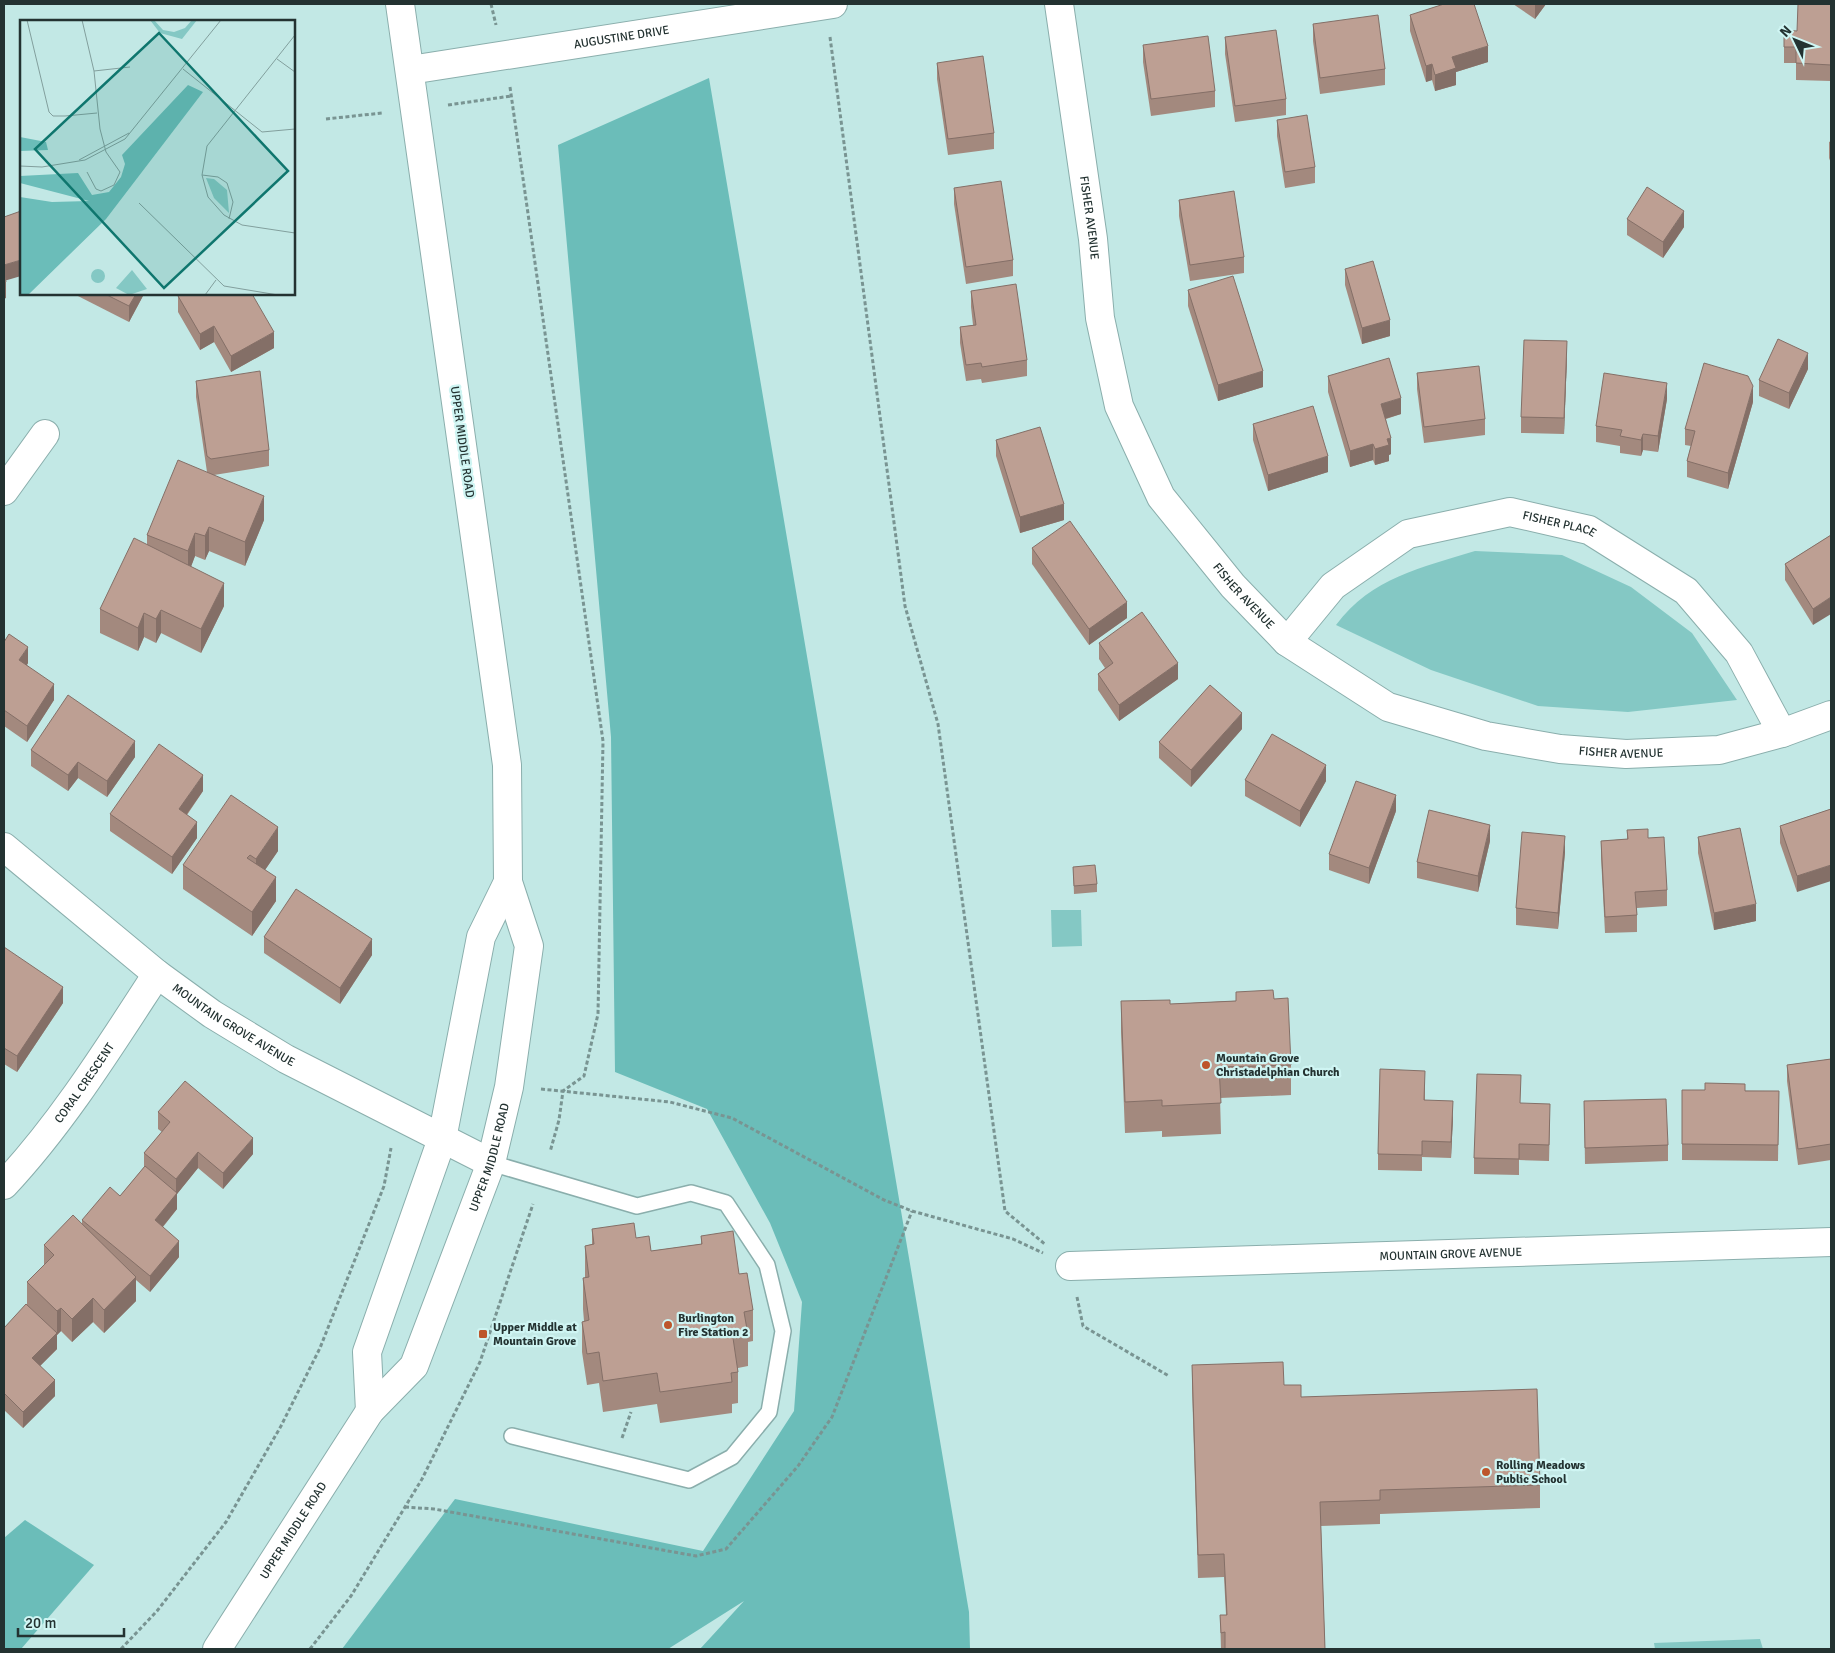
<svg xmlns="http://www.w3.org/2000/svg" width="1835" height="1653" font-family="Signika,sans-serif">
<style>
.green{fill:#84c8c4}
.forest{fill:#6bbdb9}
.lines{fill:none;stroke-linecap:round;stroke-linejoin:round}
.service-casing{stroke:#8aaeac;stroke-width:18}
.minor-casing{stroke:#8aaeac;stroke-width:30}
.tertiary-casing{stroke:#8aaeac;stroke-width:30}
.secondary-casing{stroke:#8aaeac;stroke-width:30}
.path{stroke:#799492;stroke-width:3;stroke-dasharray:4 2.5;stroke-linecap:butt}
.service{stroke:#fff;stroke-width:15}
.minor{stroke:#fff;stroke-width:28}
.tertiary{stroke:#fff;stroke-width:28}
.secondary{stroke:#fff;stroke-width:28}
.wall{fill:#a3897e}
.shaded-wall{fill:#846f67}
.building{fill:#bd9f93;stroke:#846f67}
.poi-dot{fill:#bd562b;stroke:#cff5f3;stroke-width:2}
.labels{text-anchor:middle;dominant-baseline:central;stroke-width:4.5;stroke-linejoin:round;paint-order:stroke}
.street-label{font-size:12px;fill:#233231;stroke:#cff5f3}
.poi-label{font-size:12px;font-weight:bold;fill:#233231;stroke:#cff5f3;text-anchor:start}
.inset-road{fill:none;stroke:#829f9d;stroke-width:1}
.view{fill:#0f766e;fill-opacity:0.15;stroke:#0f766e;stroke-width:2.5}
.inset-edge{fill:none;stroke:#233231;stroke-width:2.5}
</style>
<rect width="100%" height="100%" fill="#c2e8e5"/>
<g class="green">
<path d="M1475 551 1562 555 1631 587 1692 633 1737 700 1628 712 1538 706 1431 670 1336 625C1372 577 1421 568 1475 551Z"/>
<path d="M1051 910H1081L1082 946 1052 947Z"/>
<path d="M1760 1639 1763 1649H1655L1654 1643Z"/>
</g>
<g class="forest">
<path d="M709 78 969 1612 970 1649H700L744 1601 668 1649H342L455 1499 703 1551 794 1411 802 1302 770 1223 707 1109 615 1072 611 737 558 145Z"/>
<path d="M25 1520 94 1565 21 1649H4V1538Z"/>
</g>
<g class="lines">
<defs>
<path id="service" d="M491 1163 637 1206 691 1193 726 1203 767 1265 783 1331 769 1412 732 1457 689 1480 512 1436"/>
<g id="minor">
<path id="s1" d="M410 70 833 4"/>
<path d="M4 491 45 434"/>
<path id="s2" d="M1287 642 1333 586 1408 534 1510 512 1589 530 1686 591 1739 653 1782 733"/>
<path id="s3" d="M4 1185C63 1122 110 1046 157 974"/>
<path id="s4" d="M1070 1266 1831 1242"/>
</g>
<g id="tertiary">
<path id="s5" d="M1059 4 1093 239 1100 318 1119 406 1161 497 1233 586 1287 642 1388 707 1486 736 1560 749 1626 754 1719 750 1782 733 1831 715"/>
<path id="s6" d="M4 847 157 974 212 1014 286 1059 491 1163"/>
</g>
<g id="secondary">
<path d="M370 1411 367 1352 442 1139 481 937 508 882"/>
<path id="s7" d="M217 1649 370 1411 414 1366 491 1163 509 1087 529 946 508 882 507 765 400 4"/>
</g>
</defs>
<use href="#service" class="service-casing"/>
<use href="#minor" class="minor-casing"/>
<use href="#tertiary" class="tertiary-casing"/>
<use href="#secondary" class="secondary-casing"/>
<g class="path">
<path d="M491 4 496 25"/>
<path d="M830 37 905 606 938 724 1005 1211 1046 1245"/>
<path d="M510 87 603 741 598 1014 584 1076 563 1091 559 1120 550 1152"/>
<path d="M448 105 511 96"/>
<path d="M326 119 382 113"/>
<path d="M541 1089 670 1102 732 1118 884 1200 912 1211 1013 1239 1043 1253"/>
<path d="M1077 1297 1083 1326 1169 1376"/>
<path d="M622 1438 631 1412"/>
<path d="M405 1507 434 1509 696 1556 726 1549 798 1466 832 1417 912 1211"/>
<path d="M121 1649 157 1611 226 1522 281 1426 320 1348 384 1186 391 1148"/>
<path d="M310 1649 351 1596 422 1479 480 1362 533 1204"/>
</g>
<use href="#service" class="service"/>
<use href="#minor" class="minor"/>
<use href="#tertiary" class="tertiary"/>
<use href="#secondary" class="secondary"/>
</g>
<g class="wall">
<path d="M1513 4H1546L1535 19Z"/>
<path d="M1831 4V81L1796 80V63H1784V47L1797 31Z"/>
<path d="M1410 15 1488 62 1456 72V85L1435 91 1432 80 1426 82 1410 31Z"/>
<path d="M1313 24 1385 69V85L1320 94 1313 41Z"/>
<path d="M1225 37 1286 99V115L1235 122 1225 54Z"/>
<path d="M1143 45 1215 91V107L1151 116 1143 62Z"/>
<path d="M937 63 994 133V149L948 155 937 79Z"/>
<path d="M1831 105V125L1830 122V106Z"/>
<path d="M1277 120 1315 167V183L1285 188 1277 136Z"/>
<path d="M1831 141V163L1829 158V142Z"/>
<path d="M954 188 1013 260V276L966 284 954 204Z"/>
<path d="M1179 200 1244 257V273L1190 281 1179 216Z"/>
<path d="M1627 219 1684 227 1663 258 1627 235Z"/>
<path d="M1345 269 1390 336 1362 344 1345 285Z"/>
<path d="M1188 290 1263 387 1218 401 1188 306Z"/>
<path d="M971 291 1027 360V376L982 383 981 379 966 381 960 343V327L973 325 971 307Z"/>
<path d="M74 294H144L129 322Z"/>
<path d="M178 296 274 348 231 372 214 342 200 350 178 312Z"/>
<path d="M1567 357 1564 434 1521 433V417Z"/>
<path d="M1808 369 1789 409 1759 396V380Z"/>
<path d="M1417 373 1485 419V435L1424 443 1417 389Z"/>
<path d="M1328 376 1401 414 1386 419 1391 454 1389 455V461L1375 465 1373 460 1350 467 1328 392Z"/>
<path d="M196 381 269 450V466L214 475 264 520 245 566 209 551 205 560 195 556 191 566 224 606 201 653 161 633 156 643 144 637 138 651 100 633V609L147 545V535L207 472 196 397Z"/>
<path d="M1667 399 1658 452 1643 450 1641 456 1620 453V446L1596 442V426Z"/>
<path d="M1753 402 1728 489 1687 477V461L1691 446 1685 445V429Z"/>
<path d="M1253 424 1328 472 1268 491 1253 440Z"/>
<path d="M996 440 1064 520 1020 533 996 456Z"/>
<path d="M1831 535 1813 625 1785 580V564Z"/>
<path d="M1032 548 1127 618 1089 645 1032 564Z"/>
<path d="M4 642 28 663 27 665 54 700 27 742 4 726Z"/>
<path d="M1099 643 1178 679 1119 721 1098 690V674L1105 668 1099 659Z"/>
<path d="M1242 729 1191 787 1159 758V742Z"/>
<path d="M31 750 135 757 107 797 78 778 68 791 31 766Z"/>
<path d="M1245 780 1326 781 1300 827 1245 796Z"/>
<path d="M203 791 187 815 197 838 172 874 110 831V814Z"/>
<path d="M1831 809 1797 892 1780 843V826Z"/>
<path d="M1396 811 1369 884 1329 870V854Z"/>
<path d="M1627 830 1648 838 1667 890V906L1637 908V932L1605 933 1601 857V841L1627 839Z"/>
<path d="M1698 837 1756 921 1714 930 1698 853Z"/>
<path d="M1490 841 1478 892 1417 878V862Z"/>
<path d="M278 851 265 870 276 901 252 936 183 889V865Z"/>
<path d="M1565 852 1558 929 1516 925V908Z"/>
<path d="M1073 867 1097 884V892L1074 894Z"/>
<path d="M264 937 372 955 340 1004 264 953Z"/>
<path d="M4 947 63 1003 17 1072 4 1064Z"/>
<path d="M1274 999 1291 1065V1095L1220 1098 1221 1134 1162 1137V1131L1125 1133 1121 1032V1001L1170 1004Z"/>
<path d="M1831 1059V1160L1798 1165 1787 1081V1065Z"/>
<path d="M1425 1087V1100L1453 1117 1451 1158 1422 1157V1171L1378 1170V1154Z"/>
<path d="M1682 1090 1779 1091 1778 1161 1682 1160Z"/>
<path d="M1584 1101 1668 1145V1161L1585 1164Z"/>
<path d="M1520 1103 1550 1120 1549 1161 1519 1160V1175L1474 1174V1158Z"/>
<path d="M158 1112 253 1154 223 1189 198 1168 177 1194V1209L163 1227 179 1257 150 1292 136 1280V1301L104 1333 93 1322 72 1342 61 1331 57 1335V1349L40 1366 55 1396 23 1428 4 1410V1328L27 1305V1282L44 1265V1245L82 1224V1220L120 1196 144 1167V1153L162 1132 158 1129Z"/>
<path d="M592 1229 636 1238 651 1251 701 1244V1236L739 1274 753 1310V1341L748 1342V1366L738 1368V1403L732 1404V1413L660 1423 657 1404 603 1412 599 1383 587 1385 582 1352V1322L584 1321 583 1309V1278H585V1246L592 1244Z"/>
<path d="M1192 1365 1284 1385 1301 1397 1540 1485V1508L1380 1514V1524L1321 1526 1325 1649H1221L1220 1615H1226L1224 1577 1198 1578 1192 1388Z"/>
</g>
<g class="shaded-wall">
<path d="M1535 4H1546L1535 19Z"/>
<path d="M1488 46V62L1456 72V85L1435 91V75L1452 57Z"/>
<path d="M1432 64V80L1426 82V66Z"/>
<path d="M1684 211V227L1663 258V242Z"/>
<path d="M21 260V276L4 281V265Z"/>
<path d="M4 282H6V298L4 299Z"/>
<path d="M136 294H144L129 322V306Z"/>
<path d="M1390 320V336L1362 344V328Z"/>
<path d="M214 326V342L200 350V334Z"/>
<path d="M274 332V348L231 372V356Z"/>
<path d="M1567 341V357L1564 434V418Z"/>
<path d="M1808 353V369L1789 409V393Z"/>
<path d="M1263 371V387L1218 401V385Z"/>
<path d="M1667 383V399L1658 452V436Z"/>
<path d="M1753 386V402L1728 489V473Z"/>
<path d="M1401 398V414L1381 420V404Z"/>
<path d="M1643 434V450L1641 456V440Z"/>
<path d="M1391 438V454L1389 455V461L1375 465V449L1387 439Z"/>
<path d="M1373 444V460L1350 467V451Z"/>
<path d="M1328 456V472L1268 491V475Z"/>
<path d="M264 496V520L245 566V542Z"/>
<path d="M1064 504V520L1020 533V517Z"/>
<path d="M209 527V551L205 560V536Z"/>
<path d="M195 533V556L188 575V551Z"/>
<path d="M224 583V606L201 653V629Z"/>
<path d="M1831 597V614L1813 625V609Z"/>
<path d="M1127 602V618L1089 645V629Z"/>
<path d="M161 610V633L156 643V619Z"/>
<path d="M144 613V637L138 651V628Z"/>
<path d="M28 647V663L19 676V660Z"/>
<path d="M1178 663V679L1119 721V705Z"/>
<path d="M54 684V700L27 742V726Z"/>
<path d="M1242 713V729L1191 787V770Z"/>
<path d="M135 741V757L107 797V781Z"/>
<path d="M78 762V778L68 791V775Z"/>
<path d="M1326 765V781L1300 827V811Z"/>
<path d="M203 775V791L179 825V809Z"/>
<path d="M1396 795V811L1369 884V868Z"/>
<path d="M197 822V838L172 874V857Z"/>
<path d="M1490 825V841L1478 892V876Z"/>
<path d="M278 827V851L256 883V859Z"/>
<path d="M1565 836V852L1558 929V913Z"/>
<path d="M1831 865V881L1797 892V876Z"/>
<path d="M276 877V901L252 936V912Z"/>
<path d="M1756 904V921L1714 930V913Z"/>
<path d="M372 939V955L340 1004V988Z"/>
<path d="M63 987V1003L17 1072V1056Z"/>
<path d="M1453 1101V1117L1451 1158V1142Z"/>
<path d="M253 1138V1154L223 1189V1173Z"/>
<path d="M198 1152V1168L177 1194V1209L155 1236V1220L176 1194V1179Z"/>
<path d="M179 1241V1257L150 1292V1276Z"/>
<path d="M136 1277V1301L104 1333V1310Z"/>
<path d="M93 1298V1322L72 1342V1319Z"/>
<path d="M61 1308V1331L57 1335V1311Z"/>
<path d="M57 1333V1349L32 1374V1358Z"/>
<path d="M55 1380V1396L23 1428V1412Z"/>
</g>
<g class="building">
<path d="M1444 4H1474L1488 46 1452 57 1456 68 1435 75 1432 64 1426 66 1410 15Z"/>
<path d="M1798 4H1831V65L1796 63V47H1784V30L1797 31Z"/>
<path d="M1378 15 1385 69 1320 78 1313 24Z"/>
<path d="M1276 30 1286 99 1235 106 1225 37Z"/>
<path d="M1208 36 1215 91 1151 99 1143 45Z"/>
<path d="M983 56 994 133 948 139 937 63Z"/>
<path d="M1307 115 1315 167 1285 172 1277 120Z"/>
<path d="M1001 181 1013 260 966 267 954 188Z"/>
<path d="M1647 187 1684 211 1663 242 1627 219Z"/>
<path d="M1234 191 1244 257 1190 265 1179 200Z"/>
<path d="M21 211V260L4 265V217Z"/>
<path d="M1373 261 1390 320 1362 328 1345 269Z"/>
<path d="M4 273 6 282H4Z"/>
<path d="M1233 276 1263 371 1218 385 1188 290Z"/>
<path d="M1016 284 1027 360 982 367 981 363 966 365 960 327 976 325 971 291Z"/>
<path d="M105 294H136L129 306Z"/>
<path d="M183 294H252L274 332 231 356 214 326 200 334 178 296Z"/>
<path d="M1778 339 1808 353 1789 393 1759 380Z"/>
<path d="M1524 340 1567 341 1564 418 1521 417Z"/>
<path d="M1389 358 1401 398 1381 404 1391 438 1387 439 1389 445 1375 449 1373 444 1350 451 1328 376Z"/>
<path d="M1704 363 1748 376 1753 386 1728 473 1687 461 1695 431 1685 429Z"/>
<path d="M1479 366 1485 419 1424 427 1417 373Z"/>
<path d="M260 371 269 450 211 459 207 456 196 381Z"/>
<path d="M1604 373 1667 383 1658 436 1643 434 1641 440 1620 436 1622 430 1596 426Z"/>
<path d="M1313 406 1328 456 1268 475 1253 424Z"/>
<path d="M1040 427 1064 504 1020 517 996 440Z"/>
<path d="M178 460 264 496 245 542 209 527 205 536 195 533 188 551 147 535Z"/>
<path d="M1070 521 1127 602 1089 629 1032 548Z"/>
<path d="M1831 535V597L1813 609 1785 564Z"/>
<path d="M134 538 224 583 201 629 161 610 156 619 144 613 138 628 100 609Z"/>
<path d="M1142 612 1178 663 1119 705 1098 674 1113 663 1099 643Z"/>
<path d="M9 634 28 647 19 660 54 684 27 726 4 710V642Z"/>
<path d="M1210 685 1242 713 1191 770 1159 742Z"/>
<path d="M68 695 135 741 107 781 78 762 68 775 31 750Z"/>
<path d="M1272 734 1326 765 1300 811 1245 780Z"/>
<path d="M159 744 203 775 179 809 197 822 172 857 110 814Z"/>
<path d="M1356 781 1396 795 1369 868 1329 854Z"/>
<path d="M231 795 278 827 256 859 250 855 247 858 276 877 252 912 183 865Z"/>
<path d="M1831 809V865L1797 876 1780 826Z"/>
<path d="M1429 810 1490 825 1478 876 1417 862Z"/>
<path d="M1740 828 1756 904 1714 913 1698 837Z"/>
<path d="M1648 829V838L1664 837 1667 890 1635 892 1637 915 1605 917 1601 841 1628 839 1627 830Z"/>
<path d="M1522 832 1565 836 1558 913 1516 908Z"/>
<path d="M1095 865 1097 884 1074 886 1073 867Z"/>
<path d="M296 889 372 939 340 988 264 937Z"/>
<path d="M4 947 63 987 17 1056 4 1048Z"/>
<path d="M1273 990 1274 999 1288 998 1291 1065 1219 1067 1221 1103 1162 1106V1100L1125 1102 1121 1001 1170 1000V1004L1236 1001V992Z"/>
<path d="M1831 1059V1144L1798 1149 1787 1065Z"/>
<path d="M1380 1069 1425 1071 1424 1100 1453 1101 1451 1142 1422 1141V1155L1378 1154Z"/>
<path d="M1477 1074 1521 1075 1520 1103 1550 1104 1549 1145 1519 1144V1159L1474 1158Z"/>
<path d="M185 1081 253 1138 223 1173 198 1152 176 1179 144 1153 170 1122 158 1112Z"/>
<path d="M1705 1083 1745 1084V1091H1779L1778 1145 1682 1144V1090H1705Z"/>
<path d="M1666 1099 1668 1145 1585 1148 1584 1101Z"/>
<path d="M145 1166 177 1193 155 1220 179 1241 150 1276 82 1220 110 1187 120 1196Z"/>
<path d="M73 1215 136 1277 104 1310 93 1298 72 1319 61 1308 57 1311 27 1282 54 1255 44 1245Z"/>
<path d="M634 1223 636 1238 649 1236 651 1251 702 1244 701 1236 733 1231 739 1274 747 1273 753 1310 744 1312 748 1335 733 1338 738 1372 731 1373 732 1382 660 1392 657 1373 603 1381 599 1352 587 1354 582 1322 589 1320 583 1278 589 1277 585 1246 594 1244 592 1229Z"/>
<path d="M26 1304 57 1333 32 1358 55 1380 23 1412 4 1393V1328Z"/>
<path d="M1283 1362 1284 1385H1301V1397L1537 1389 1540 1485 1380 1490V1500L1320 1502 1325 1649H1225V1632L1221 1633 1220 1615H1227L1224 1554 1198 1555 1192 1365Z"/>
</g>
<g class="poi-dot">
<circle cx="1206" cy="1065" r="5"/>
<circle cx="668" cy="1325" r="5"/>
<rect x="478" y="1329" width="10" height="10" rx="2.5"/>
<circle cx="1486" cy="1472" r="5"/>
</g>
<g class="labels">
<g class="street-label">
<text stroke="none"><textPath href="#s1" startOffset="214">AUGUSTINE DRIVE</textPath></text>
<text stroke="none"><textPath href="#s5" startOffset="216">FISHER AVENUE</textPath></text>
<text transform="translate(462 442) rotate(82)">UPPER MIDDLE ROAD</text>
<text stroke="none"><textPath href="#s2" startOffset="319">FISHER PLACE</textPath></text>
<text stroke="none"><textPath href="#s5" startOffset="636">FISHER AVENUE</textPath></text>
<text stroke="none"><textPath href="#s5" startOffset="1058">FISHER AVENUE</textPath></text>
<text stroke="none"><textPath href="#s6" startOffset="291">MOUNTAIN GROVE AVENUE</textPath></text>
<text stroke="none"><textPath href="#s3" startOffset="130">CORAL CRESCENT</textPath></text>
<text stroke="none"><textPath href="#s7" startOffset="568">UPPER MIDDLE ROAD</textPath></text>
<text stroke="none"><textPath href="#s4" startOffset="381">MOUNTAIN GROVE AVENUE</textPath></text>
<text stroke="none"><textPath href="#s7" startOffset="141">UPPER MIDDLE ROAD</textPath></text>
</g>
<g class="poi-label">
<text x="1216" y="1058">Mountain Grove<tspan x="1216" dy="14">Christadelphian Church</tspan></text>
<text x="678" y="1318">Burlington<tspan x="678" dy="14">Fire Station 2</tspan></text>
<text x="493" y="1327">Upper Middle at<tspan x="493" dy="14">Mountain Grove</tspan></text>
<text x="1496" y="1465">Rolling Meadows<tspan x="1496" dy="14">Public School</tspan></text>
</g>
</g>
<g transform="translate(20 20)">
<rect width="275" height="275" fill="#c2e8e5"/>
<path d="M130 0H134L143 10 154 12 165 8 172 0H177L162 19 140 13ZM186 158 194 159 207 170 209 193 194 178ZM71 256a7 7 0 1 1 14 0a7 7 0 1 1-14 0ZM112 250 127 269 109 275 96 268Z" fill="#84c8c4"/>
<path d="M168 65 183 72 86 199 8 275H0V177L32 182 69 181 0 163V156L58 153 72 175 89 172 101 157 105 144 102 135ZM0 117 26 122 28 130 0 131Z" fill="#6bbdb9"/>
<path class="inset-road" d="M7 0 29 92 33 96H45L77 93M62 0 74 51 80 109 86 132 100 152 94 165 81 171 76 169 67 152M275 15 187 126 182 155 188 177 204 195 222 205 275 213M257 39 275 52M163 49 242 112 275 109M74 51 110 47M59 140 109 113M0 146 22 147 65 140 105 119 201 0M182 155 198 157 207 163 213 182 209 199M119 183 204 266 258 275M185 275 196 260"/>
<path class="view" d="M139 13 268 151 144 268 15 129Z"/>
<rect width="275" height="275" class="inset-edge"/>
</g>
<rect width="1835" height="1653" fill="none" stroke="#233231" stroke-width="10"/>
<g transform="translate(1795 40) rotate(313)" stroke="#cff5f3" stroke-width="4" paint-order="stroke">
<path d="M0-4L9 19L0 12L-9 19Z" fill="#233231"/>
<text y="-8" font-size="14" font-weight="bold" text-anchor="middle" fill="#233231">N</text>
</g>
<path d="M18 1628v8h106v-8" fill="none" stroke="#233231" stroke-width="2.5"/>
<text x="25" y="1628" font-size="15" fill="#233231" stroke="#cff5f3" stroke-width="4" paint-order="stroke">20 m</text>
</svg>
